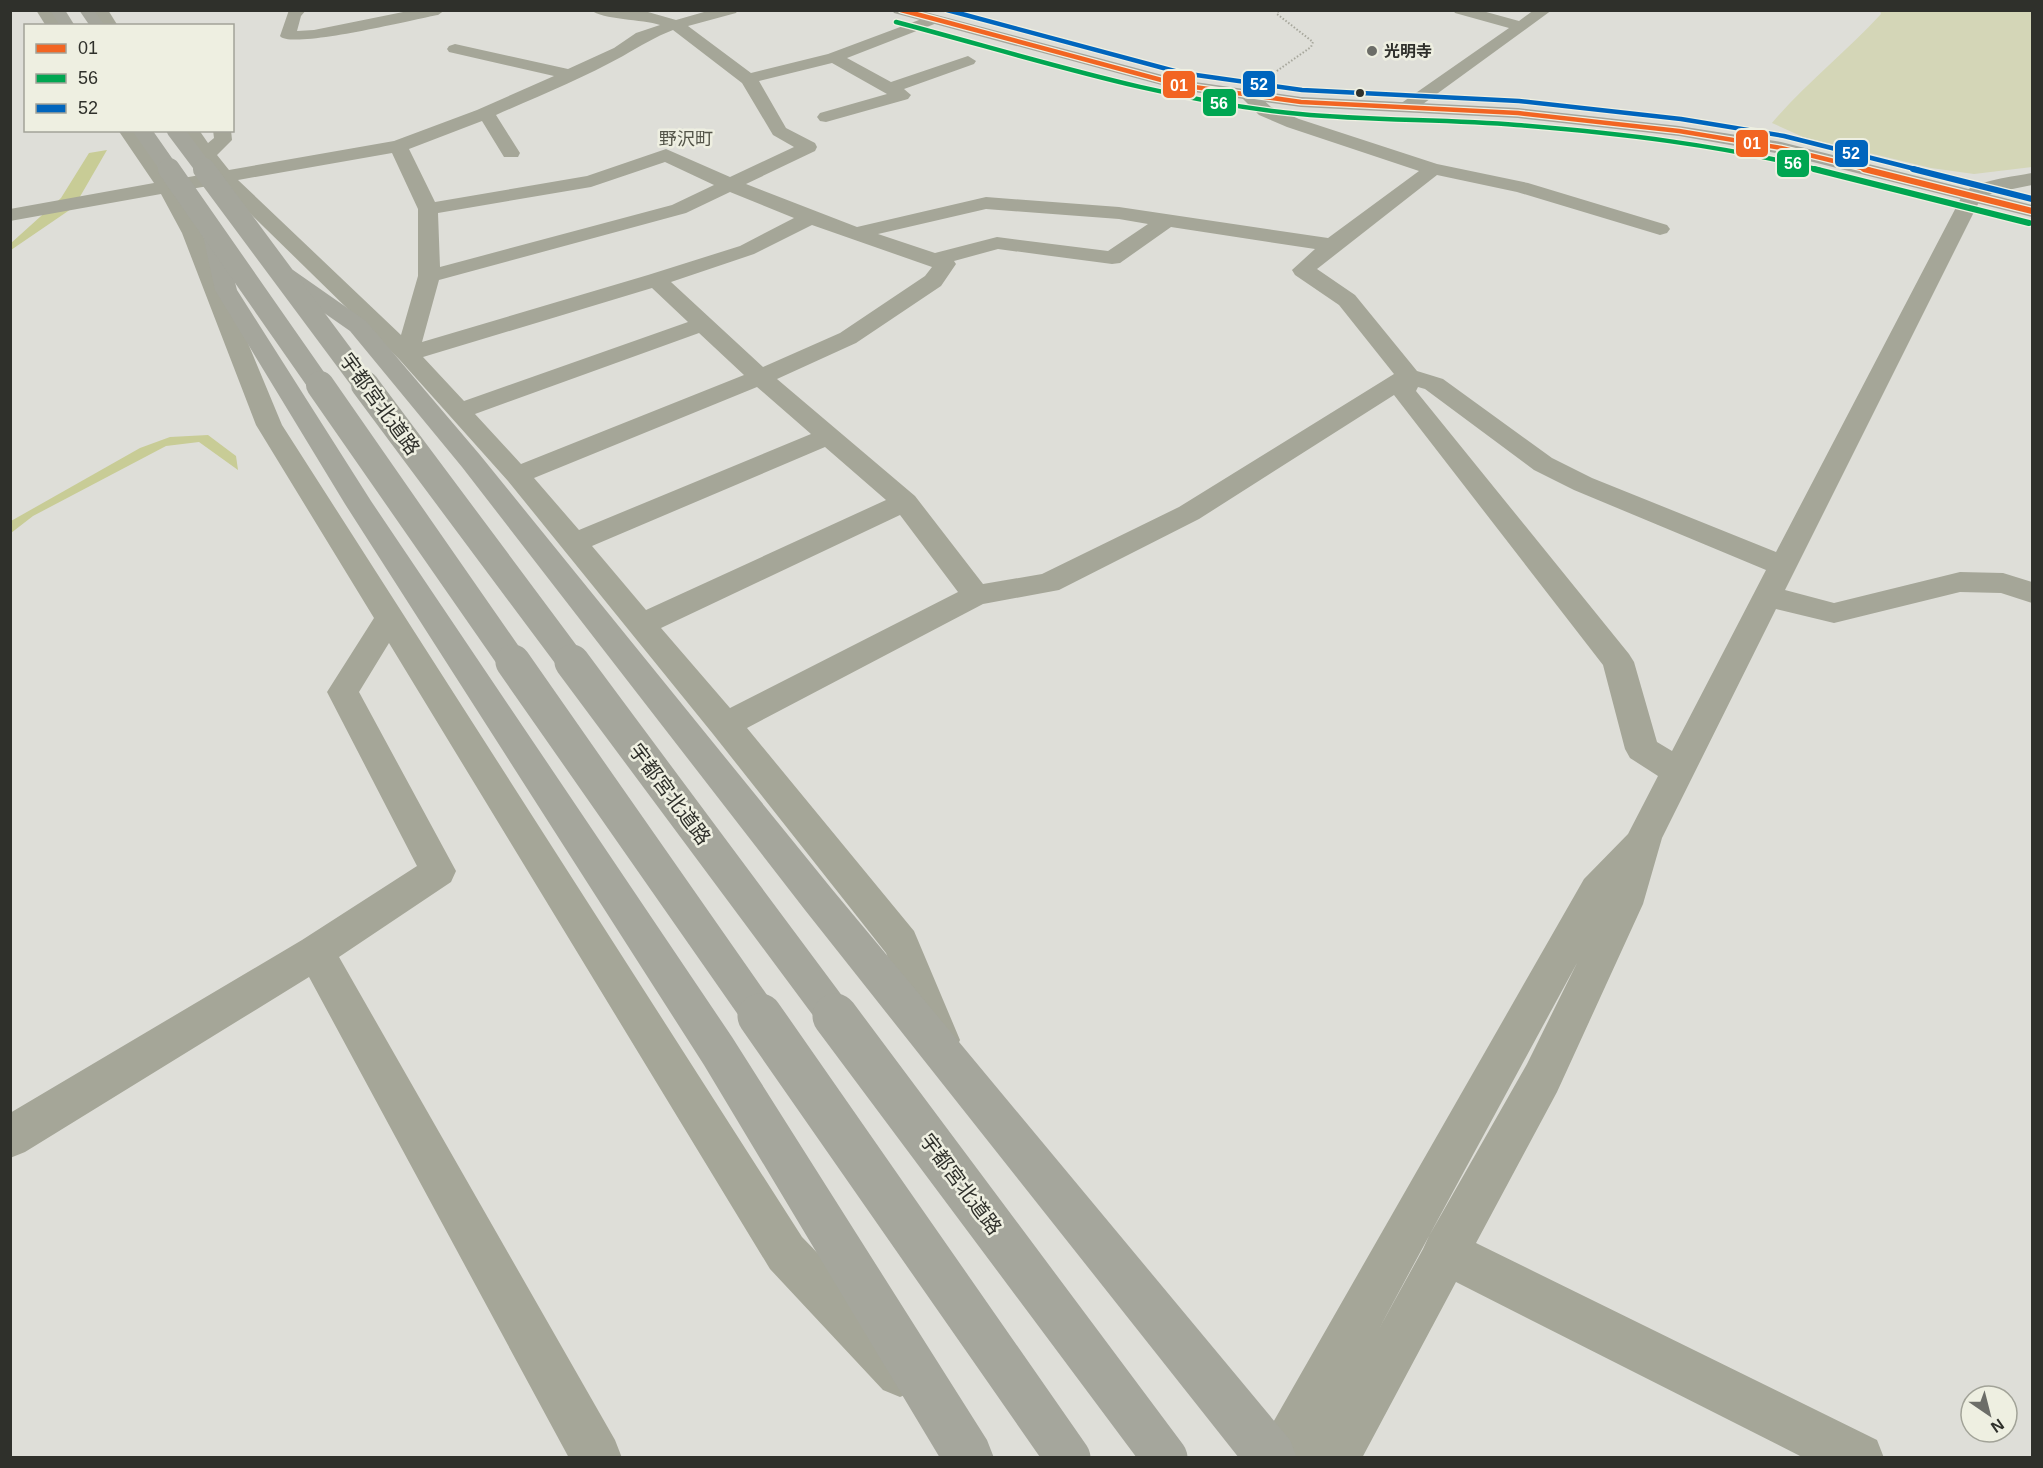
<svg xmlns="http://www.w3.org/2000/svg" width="2043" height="1468" font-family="Arial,'Noto Sans JP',sans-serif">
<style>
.green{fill:#d4d6b7}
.water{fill:#c8cc96}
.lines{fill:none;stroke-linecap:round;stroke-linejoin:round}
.path{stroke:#a7a79c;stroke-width:2;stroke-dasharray:1.5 2;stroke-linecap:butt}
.minor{fill:#a5a698;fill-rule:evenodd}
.highway{fill:#a5a69c;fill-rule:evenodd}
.highway-bridge-far4{stroke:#a5a69c;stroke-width:17}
.highway-bridge-far3{stroke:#a5a69c;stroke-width:22}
.highway-bridge-far2{stroke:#a5a69c;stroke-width:28}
.highway-bridge-far1{stroke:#a5a69c;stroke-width:35}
.highway-bridge{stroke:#a5a69c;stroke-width:45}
.bus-1-far1-casing{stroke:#eeefe1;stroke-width:7}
.bus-1-casing{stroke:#eeefe1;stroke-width:9}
.bus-2-far1-casing{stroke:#eeefe1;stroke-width:7}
.bus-2-casing{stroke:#eeefe1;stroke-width:9}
.bus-3-far1-casing{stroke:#eeefe1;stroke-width:7}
.bus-3-casing{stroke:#eeefe1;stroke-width:9}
.bus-1-far1{stroke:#f26522;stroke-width:4.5}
.bus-1{stroke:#f26522;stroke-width:6}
.bus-2-far1{stroke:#00a651;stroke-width:4.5}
.bus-2{stroke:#00a651;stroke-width:6}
.bus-3-far1{stroke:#0065bd;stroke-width:4.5}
.bus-3{stroke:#0065bd;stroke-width:6}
.poi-dot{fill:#6c6d68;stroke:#eeefe1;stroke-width:2}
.bus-dot{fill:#2f302b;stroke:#eeefe1;stroke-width:2}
.labels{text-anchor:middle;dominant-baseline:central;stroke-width:5;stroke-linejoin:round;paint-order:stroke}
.far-poi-label{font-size:16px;font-weight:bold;fill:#2f302b;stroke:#eeefe1;text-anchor:start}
.far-quarter-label{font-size:18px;fill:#545549;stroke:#eeefe1}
.street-label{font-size:20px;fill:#2f302b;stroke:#eeefe1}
.line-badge{stroke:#eeefe1;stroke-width:2}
.badge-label{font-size:16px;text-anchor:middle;font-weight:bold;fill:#fff}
</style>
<rect width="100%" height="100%" fill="#deded8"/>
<path class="green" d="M1880 11H2032V167L1974 174 1931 168 1803 137 1772 123C1805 84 1846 52 1881 14Z"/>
<g class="water">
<path d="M107 150 74 207 11 250 10 244 61 198 89 153Z"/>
<path d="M208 435 236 456 238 470 199 442 166 446 33 516 11 533V521L140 448 170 437Z"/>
</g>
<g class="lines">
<path class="path" d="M1274 73 1311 47 1313 42 1277 14 1279 10"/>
<g class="minor">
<path d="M36 10H51L61 26H46Z"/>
<path d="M93 10H108L118 26H103Z"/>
<path d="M289 10H306L301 16 297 31 314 30 413 10H445L438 15C415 19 291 50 280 36Z"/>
<path d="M591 10H641L676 20 711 10H738L736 13 688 26 751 73 828 54 927 17H937L940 20 937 23 847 58 891 82 968 56 976 61 974 64 904 89 911 95 908 99 826 122 820 121 817 117 820 113 887 94 832 63 759 81 786 128 815 143 817 147 815 151 746 184 857 227 986 197 1119 207 1328 238 1419 171 1287 127 1259 115 1241 97 1244 93H1256L1271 107 1299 119 1437 164 1528 183 1667 225 1670 229 1667 233 1660 235 1517 192 1437 175 1317 269 1355 295 1417 371 1443 379 1552 458 1592 478 1776 552 1963 194C1972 181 2017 176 2032 173V185L1993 193 1981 198 1785 590 1834 603 1960 572 2003 573 2032 582V603L2001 593 1960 592 1834 623 1776 609 1662 838 1643 904 1557 1092 1476 1243 1877 1440 1884 1458H1804L1456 1282 1362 1458H1256L1263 1440 1584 879 1628 834 1658 776 1630 758 1625 749 1603 665 1394 395 1199 519 1059 590 983 604 747 728 914 931 960 1040 954 1053 940 1059 926 1053 886 953 713 734 508 481 399 359 220 184 179 191 202 233 282 425 802 1237 917 1356 924 1373 917 1390 900 1397 883 1390 770 1269 389 643 359 692 456 871 451 882 339 957 615 1440 622 1458H569L309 977 25 1152 10 1158V1113L302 940 417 866 327 692 374 618 256 425 182 233 161 194 10 221V209L154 183 118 130H137L172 180 211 173 180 130H199L208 143 214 138 213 130H231L232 140 217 155 229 170 394 141 477 110 554 76 449 52 447 49 449 46 455 44 568 69 614 48 636 33 660 25C643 19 602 20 591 10ZM673 30 742 83 773 135 794 147 730 177 666 149 587 176 435 202 409 149 482 121 504 157H518L520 153 496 115C539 96 583 78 623 56 640 46 655 37 673 30ZM392 153 418 209V276L401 335 238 180ZM665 162 714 185 672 205 440 267 438 213 591 187ZM730 192 794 218 740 246 648 275 422 342 439 280 686 213ZM986 209 1119 219 1148 224 1108 251 997 237 935 253 878 234ZM812 225 932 267 925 276 840 333 763 367 671 282 754 254ZM1171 227 1315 249 1292 270 1295 275 1339 305 1394 374 1179 507 1042 574 983 584 915 496 777 379 856 343 941 286 956 264 954 261 998 249 1112 264 1120 263ZM652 288 688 322 464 401 423 357ZM699 333 744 375 521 464 475 414ZM757 387 811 434 579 530 534 478ZM1418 387 1425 389 1534 470 1574 490 1766 570 1672 751 1657 742 1634 662 1629 654 1416 391ZM825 447 886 500 646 610 592 546ZM900 515 958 592 730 708 661 628ZM1577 963 1527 1064 1429 1236ZM1429 1236 1423 1249 1380 1327Z"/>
<path d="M1453 10H1479L1519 21 1534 10H1552L1412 112H1400L1397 108 1400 104 1509 28 1455 13Z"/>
</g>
<g class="highway">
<path d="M50 10H65L75 26H60Z"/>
<path d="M79 10H94L105 26H90Z"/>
<path d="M892 10H918L1181 80 1301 97 1518 108 1679 126 1781 142 2032 205V217L1781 154 1679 136 1518 118 1301 107 1180 90 894 13Z"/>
<path d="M212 225 219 227 222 231 237 290 371 501 732 1037 987 1440 994 1458H940L704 1065 345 504 215 290 202 231 205 227Z"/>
<path d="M285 268 293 270 366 321 480 455 831 888 1290 1440 1297 1458H1239L805 910 462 467 350 331 277 280 274 275 277 270Z"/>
</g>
<g class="highway-bridge-far4">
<path d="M142 130 170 170"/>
<path d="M175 130 205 170"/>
</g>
<g class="highway-bridge-far3">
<path d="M169 169 321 387"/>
<path d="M204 169 366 387"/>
</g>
<g class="highway-bridge-far2">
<path d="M320 385 514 664"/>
<path d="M365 385 573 664"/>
</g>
<g class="highway-bridge-far1">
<path d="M513 662 761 1017"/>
<path d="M572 662 836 1017"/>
</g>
<g class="highway-bridge">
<path d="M760 1016 1068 1458"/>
<path d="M835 1016 1165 1458"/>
</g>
<defs>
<path id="bus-1-far1" d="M901 10 1180 85 1301 102 1518 113 1679 131 1781 148 1870 170"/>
<path id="bus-1" d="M1864 169 2032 211"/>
<path id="bus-2-far1" d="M896 22C1029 57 1162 101 1300 114 1372 121 1445 119 1517 125 1618 133 1721 145 1820 170"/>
<path id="bus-2" d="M1814 169 2029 223"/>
<path id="bus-3-far1" d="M947 10 1182 73 1302 90 1519 101 1681 119 1784 136 1919 170"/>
<path id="bus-3" d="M1913 169 2032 199"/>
</defs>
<use href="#bus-1-far1" class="bus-1-far1-casing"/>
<use href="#bus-1" class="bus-1-casing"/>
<use href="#bus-2-far1" class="bus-2-far1-casing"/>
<use href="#bus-2" class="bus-2-casing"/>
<use href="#bus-3-far1" class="bus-3-far1-casing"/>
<use href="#bus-3" class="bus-3-casing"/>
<use href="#bus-1-far1" class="bus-1-far1"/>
<use href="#bus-1" class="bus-1"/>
<use href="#bus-2-far1" class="bus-2-far1"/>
<use href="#bus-2" class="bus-2"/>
<use href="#bus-3-far1" class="bus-3-far1"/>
<use href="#bus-3" class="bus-3"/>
</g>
<circle class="poi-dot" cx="1372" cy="51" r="6"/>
<circle class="bus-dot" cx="1360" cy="93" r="5"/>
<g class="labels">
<g class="far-poi-label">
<text x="1384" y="51">光明寺</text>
</g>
<g class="far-quarter-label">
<text x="686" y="139">野沢町</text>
</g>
<g class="street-label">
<text transform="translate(380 404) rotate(54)">宇都宮北道路</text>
<text transform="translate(670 794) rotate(53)">宇都宮北道路</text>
<text transform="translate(961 1184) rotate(53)">宇都宮北道路</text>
</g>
</g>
<g class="line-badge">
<rect x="1242" y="70" width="34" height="28" rx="6" fill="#0065bd"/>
<rect x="1162" y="70" width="34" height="29" rx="6" fill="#f26522"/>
<rect x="1202" y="88" width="35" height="29" rx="6" fill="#00a651"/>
<rect x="1735" y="129" width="34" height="29" rx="6" fill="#f26522"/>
<rect x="1834" y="139" width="35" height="29" rx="6" fill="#0065bd"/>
<rect x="1776" y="149" width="34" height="29" rx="6" fill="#00a651"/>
</g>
<g class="badge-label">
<text x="1259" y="90">52</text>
<text x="1179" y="91">01</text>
<text x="1219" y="109">56</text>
<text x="1752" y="149">01</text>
<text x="1851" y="159">52</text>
<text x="1793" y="169">56</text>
</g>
<rect width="2043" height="1468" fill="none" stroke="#2f302b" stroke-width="24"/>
<rect x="24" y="24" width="210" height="108" fill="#eeefe1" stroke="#a2a398" stroke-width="1.5"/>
<rect x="36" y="44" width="30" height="9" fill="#f26522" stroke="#a2a398" stroke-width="1.5"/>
<text x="78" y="54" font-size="18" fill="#2f302b">01</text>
<rect x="36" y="74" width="30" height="9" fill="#00a651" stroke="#a2a398" stroke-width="1.5"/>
<text x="78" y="84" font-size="18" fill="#2f302b">56</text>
<rect x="36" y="104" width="30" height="9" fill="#0065bd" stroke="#a2a398" stroke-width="1.5"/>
<text x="78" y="114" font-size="18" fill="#2f302b">52</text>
<g transform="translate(1989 1414) rotate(145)"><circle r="28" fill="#eeefe1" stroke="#a2a398" stroke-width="1.5"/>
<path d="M0-4.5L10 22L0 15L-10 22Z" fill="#6c6d68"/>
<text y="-9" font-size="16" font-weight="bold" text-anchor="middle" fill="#2f302b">N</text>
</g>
</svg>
